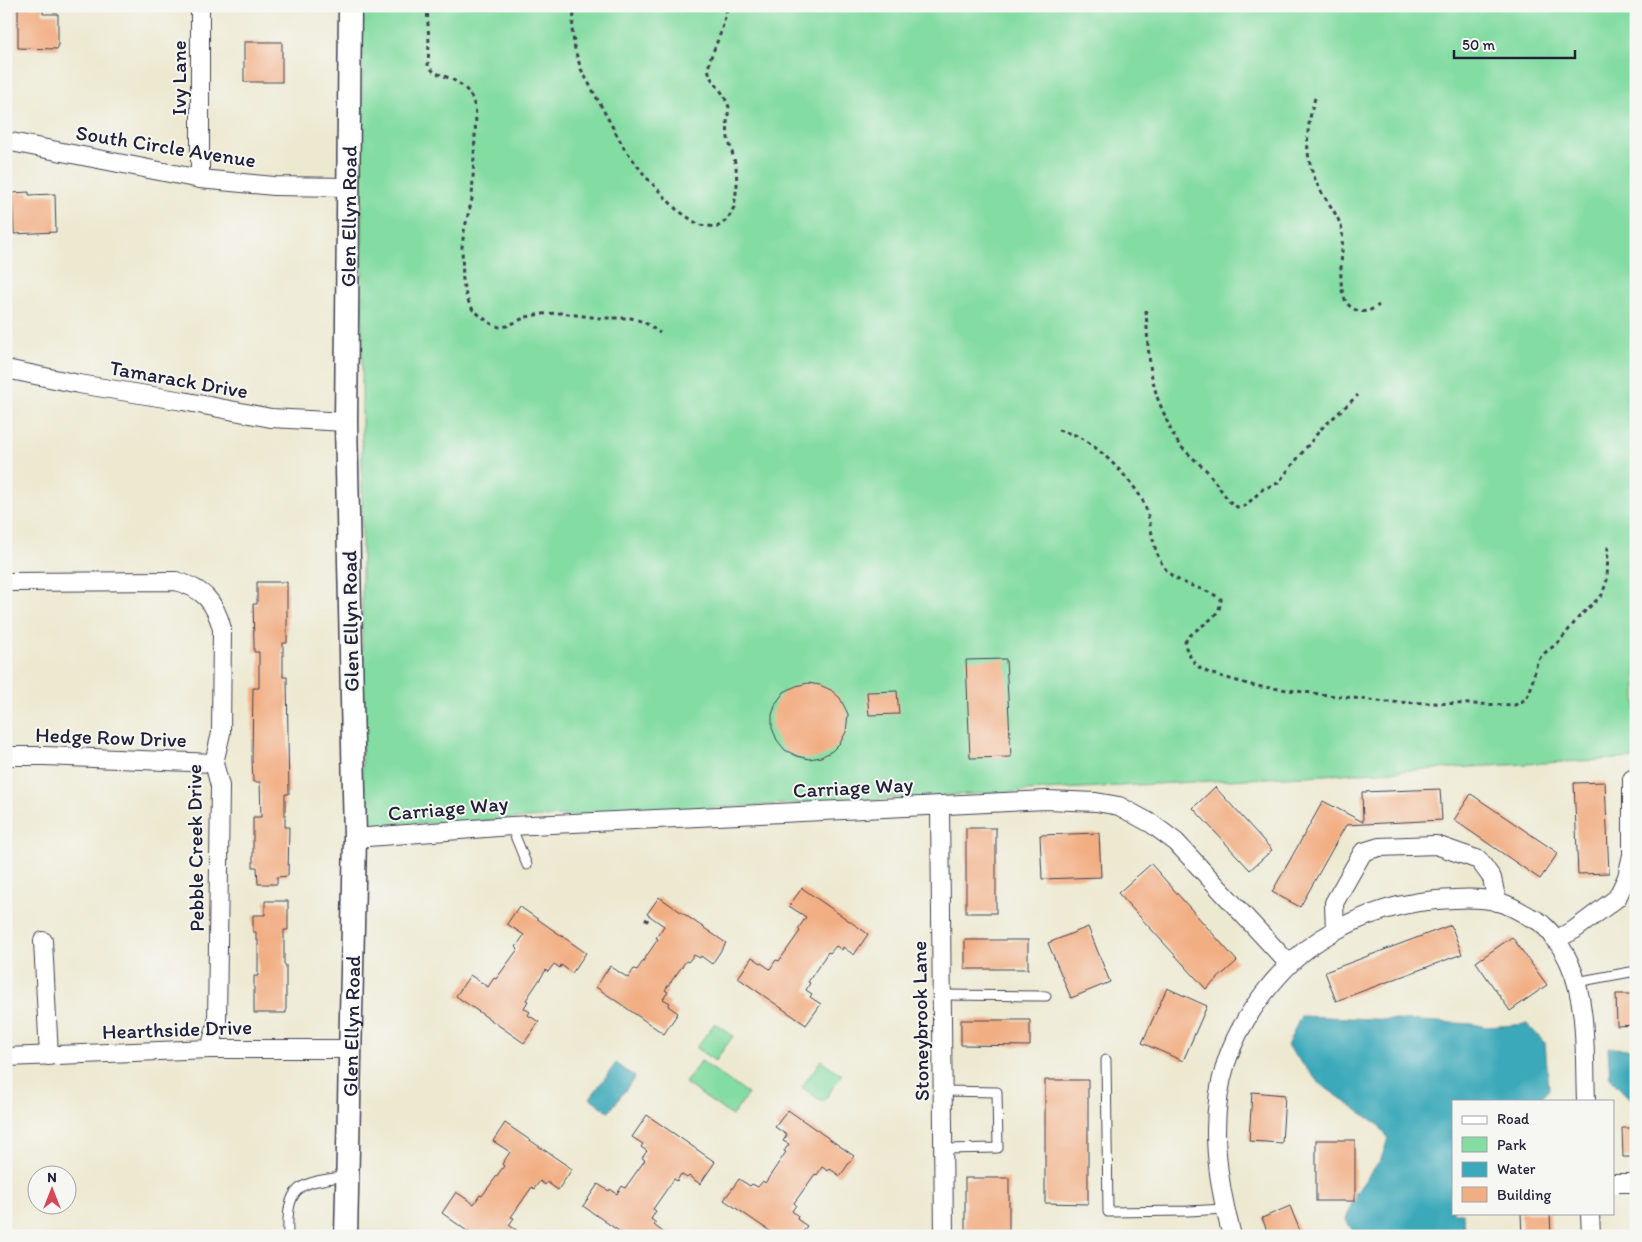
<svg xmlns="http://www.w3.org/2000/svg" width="1642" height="1242" font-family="Itim,sans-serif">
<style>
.green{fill:#83dca1;stroke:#527f6e}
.water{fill:#3ba9b9;stroke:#2e667a}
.building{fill:#f2ae83}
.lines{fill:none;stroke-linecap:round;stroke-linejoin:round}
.service-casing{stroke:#404052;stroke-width:11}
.minor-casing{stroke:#404052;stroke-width:20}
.tertiary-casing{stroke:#404052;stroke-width:25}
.path{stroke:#404052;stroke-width:3;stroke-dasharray:4 4;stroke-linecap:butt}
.service{stroke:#fff;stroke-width:9}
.minor{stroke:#fff;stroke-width:18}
.tertiary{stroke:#fff;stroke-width:22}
.labels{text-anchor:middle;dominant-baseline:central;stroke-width:4;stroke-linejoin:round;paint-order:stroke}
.street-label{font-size:21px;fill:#22223b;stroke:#f6f6f2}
</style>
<rect width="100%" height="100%" fill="#f6f6f2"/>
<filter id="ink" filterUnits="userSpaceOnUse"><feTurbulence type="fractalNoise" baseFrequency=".02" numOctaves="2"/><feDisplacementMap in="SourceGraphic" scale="10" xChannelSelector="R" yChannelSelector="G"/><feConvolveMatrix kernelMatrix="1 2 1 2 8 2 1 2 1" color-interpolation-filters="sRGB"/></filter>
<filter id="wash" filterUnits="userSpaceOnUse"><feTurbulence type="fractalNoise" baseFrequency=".0096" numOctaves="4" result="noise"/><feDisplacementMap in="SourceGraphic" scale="20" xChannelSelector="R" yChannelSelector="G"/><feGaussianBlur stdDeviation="1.12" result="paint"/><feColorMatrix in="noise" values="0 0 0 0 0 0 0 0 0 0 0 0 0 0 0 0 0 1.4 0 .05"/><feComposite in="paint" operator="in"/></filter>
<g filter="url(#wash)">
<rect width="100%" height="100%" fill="#ede9d1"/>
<g class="green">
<path d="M362 6H1636V758L362 827Z"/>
<path d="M715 1023 733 1036 715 1061 696 1048Z"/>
<path d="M821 1060 842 1075 823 1102 802 1087Z"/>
<path d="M701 1061 748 1094 732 1116 685 1083Z"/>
</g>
<g class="water">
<path d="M1301 1016 1419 1021 1473 1024 1487 1027 1527 1024 1545 1043 1549 1089 1539 1101H1453V1213H1463L1464 1236H1356L1346 1220 1355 1194 1381 1159 1388 1139 1379 1125 1320 1084 1287 1046Z"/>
<path d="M1608 1048 1636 1049V1096L1629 1098 1610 1078Z"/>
<path d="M616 1063 635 1077 609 1112 590 1098Z"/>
</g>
<g id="blocks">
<g class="building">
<path d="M18 7H43V14H58V49L18 48Z"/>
<rect x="244" y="42" width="38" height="40"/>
<path d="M29 192V195L55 194 56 232 14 234 12 193Z"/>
<path d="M257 582H287V643H283V677H287L289 794H285V827H289L288 876 277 877V884H258L257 867H253V817H261L260 782H253L252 760 253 688H259V652H254V643L253 604H257Z"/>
<path d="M1006 659 1011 757 970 758 966 660Z"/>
<path d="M808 683 820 685 831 690 840 698 848 714 846 732 840 743 832 751 821 757 809 759 797 756 785 750 777 740 772 728V715L776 703 784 692 796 686Z"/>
<path d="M897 691 899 714 869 715 867 692Z"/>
<path d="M1605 782 1609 873 1578 874 1574 783Z"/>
<path d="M1215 787 1272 850 1250 870 1193 808Z"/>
<path d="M1440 789 1442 820 1346 825 1300 907 1272 892 1323 801 1363 822 1362 792Z"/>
<path d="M1471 794 1558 853 1540 879 1454 820Z"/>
<rect x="966" y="828" width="30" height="85"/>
<path d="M1099 833 1101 877 1042 879 1040 835Z"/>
<path d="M1151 864 1237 961 1206 989 1118 893Z"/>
<path d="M802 888 868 934 854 955 843 947 842 950 836 946 830 953 828 952 808 982 810 983 806 990 812 994 810 997 821 1004 806 1025 738 978 752 957 770 969 776 960 779 961 800 931 798 929 806 917 789 906Z"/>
<path d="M659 897 726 943 712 964 701 956 700 958 694 955 688 962 686 961 665 990 668 992 663 999 670 1003 668 1006 678 1013 664 1034 596 987 610 966 628 978 634 969 637 970 658 939 656 938 664 926 647 914Z"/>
<path d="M265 901H288V930H284V965H286V1013H254V976H258V940H256V932H253V915H265Z"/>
<path d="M519 906 586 953 572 973 561 965 560 968 554 964 548 972 546 970 526 1000 528 1001 524 1008 530 1012 528 1015 539 1022 524 1043 456 996 470 975 488 987 494 978 496 979 518 949 516 947 524 935 507 924Z"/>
<path d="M1451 925 1462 954 1336 1001 1325 972Z"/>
<path d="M1088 927 1110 982 1071 998 1048 943Z"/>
<path d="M1512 937 1547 985 1510 1011 1476 962Z"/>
<rect x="965" y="940" width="63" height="29"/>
<path d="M1167 988 1207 1006 1183 1061 1142 1043Z"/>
<path d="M1616 994H1636V1025L1617 1026Z"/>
<path d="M961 1020H1030V1046L961 1045Z"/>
<path d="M1045 1080H1088V1204L1045 1203Z"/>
<path d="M1252 1092 1285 1095 1282 1143 1249 1141Z"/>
<path d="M788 1110 854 1156 840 1176 830 1169 828 1171 822 1167 817 1175 815 1174 794 1203 796 1205 792 1211 798 1216 797 1219 807 1226 800 1236H777L724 1200 739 1179 750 1186 752 1184 758 1187 763 1181 765 1183 786 1152 784 1151 789 1144 783 1141 787 1135 775 1127Z"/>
<path d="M647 1115 715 1162 700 1184 689 1176 687 1178 681 1174 677 1181 674 1179 653 1209 656 1211 651 1219 656 1223 654 1225 668 1236H626L583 1206 598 1184 609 1191 610 1189 617 1194 622 1186 625 1188 645 1160 642 1158 647 1151 641 1147 643 1144 632 1137Z"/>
<path d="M505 1123 572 1169 558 1190 547 1182 545 1185 540 1181 534 1189 532 1187 511 1217 514 1218 509 1225 525 1236H474L442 1213 456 1192 474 1204 480 1195 482 1196 504 1166 502 1164 510 1152 493 1141Z"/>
<path d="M1622 1128H1636V1157H1623Z"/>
<rect x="1316" y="1140" width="39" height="61"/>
<rect x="965" y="1178" width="44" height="58"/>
<path d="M1290 1206 1302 1236H1269L1262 1218Z"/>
<path d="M1521 1213H1550L1551 1236H1522Z"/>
</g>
</g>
</g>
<g filter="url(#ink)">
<use href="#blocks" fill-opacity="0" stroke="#404052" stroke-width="1"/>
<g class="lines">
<defs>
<g id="service">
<path d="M511 826 527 865"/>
<path d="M1576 982 1636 971"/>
<path d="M943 995 1046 996"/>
<path d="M1106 1060 1108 1212 1188 1211 1225 1209"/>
<path d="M944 1091 997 1092 998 1148 944 1149"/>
<path d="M288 1236C286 1183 300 1183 347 1176"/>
</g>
<g id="minor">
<path d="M6 141 200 179 274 186 349 187"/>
<path d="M200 179V6"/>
<path d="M6 369 79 384 183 401 271 418 346 422"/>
<path d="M6 582 176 581C204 589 215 602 222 629L221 733 214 763 220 786 217 1023 210 1049"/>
<path d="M6 756H45L214 763"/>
<path d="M940 805 944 1236"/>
<path d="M355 838 511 826 1047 800 1096 802 1119 806 1152 824 1176 842 1289 964"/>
<path d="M1335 931 1334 903 1363 852 1379 847 1436 845 1479 860 1492 878 1497 902"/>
<path d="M1555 940 1574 930 1617 898 1627 877 1632 855V779"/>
<path d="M43 941 49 1056"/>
<path d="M6 1057 210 1049H350"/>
<path d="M1613 1183H1636"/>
<path d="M1590 1213 1591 1236"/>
<path d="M1232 1236C1217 1180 1208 1120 1226 1063 1240 1018 1281 964 1321 939 1362 913 1406 900 1454 899 1469 898 1484 898 1499 902 1510 905 1520 911 1530 917 1534 919 1540 921 1543 925 1552 932 1564 951 1569 962 1588 1003 1584 1056 1586 1101"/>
</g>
<g id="tertiary">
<path id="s1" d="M346 1236 355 838 346 422 350 6"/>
</g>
</defs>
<use href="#service" class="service-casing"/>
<use href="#minor" class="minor-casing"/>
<use href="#tertiary" class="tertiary-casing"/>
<g class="path">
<path d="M427 6 429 43 428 66C435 74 439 74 449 78 467 86 474 96 476 115L472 199 464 231 462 247 463 283 467 299 473 310 490 323 499 327 507 326 526 317 541 314 560 313 599 318H631L644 322 660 333"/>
<path d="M575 6 572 29 575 50 581 69 624 148 646 177 676 209 699 225 717 227 728 219 734 207 737 185 736 166 728 138 727 123 729 107 723 94 711 78 708 69 711 57 721 32 728 6"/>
<path d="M1315 98C1305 132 1303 161 1322 193 1329 204 1339 217 1342 230 1345 251 1332 298 1354 309 1364 314 1370 311 1379 305"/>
<path d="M1146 310 1148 346 1151 373 1157 397 1172 433 1180 446 1207 471 1229 501 1237 507 1245 506 1263 489 1278 483 1321 429 1358 395"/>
<path d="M1058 430C1067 433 1075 434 1083 439 1102 450 1138 486 1145 506 1153 527 1151 552 1167 571 1180 586 1205 587 1221 599 1221 621 1194 626 1185 642L1186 648 1192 660 1201 669 1209 673 1255 686 1386 702 1515 705 1526 699 1531 688 1537 662 1542 655 1559 642 1579 617 1602 595 1607 580 1608 546"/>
<path d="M645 919 651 923"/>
</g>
<use href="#service" class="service"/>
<use href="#minor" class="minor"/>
<use href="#tertiary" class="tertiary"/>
</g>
</g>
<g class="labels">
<g class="street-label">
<text transform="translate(178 78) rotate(-90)">Ivy Lane</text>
<text transform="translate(166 146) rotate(9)">South Circle Avenue</text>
<text stroke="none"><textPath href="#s1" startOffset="1020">Glen Ellyn Road</textPath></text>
<text transform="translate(179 379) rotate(10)">Tamarack Drive</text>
<text transform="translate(350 621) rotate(-91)">Glen Ellyn Road</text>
<text transform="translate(111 737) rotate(2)">Hedge Row Drive</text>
<text transform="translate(853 787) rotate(-3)">Carriage Way</text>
<text transform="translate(448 808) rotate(-5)">Carriage Way</text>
<text transform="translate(195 848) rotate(-91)">Pebble Creek Drive</text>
<text transform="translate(920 1021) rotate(-91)">Stoneybrook Lane</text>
<text stroke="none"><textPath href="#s1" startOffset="210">Glen Ellyn Road</textPath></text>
<text transform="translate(177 1029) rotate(-2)">Hearthside Drive</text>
</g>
</g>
<rect width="1642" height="1242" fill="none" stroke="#f6f6f2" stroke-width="25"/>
<rect x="1452" y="1100" width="162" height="115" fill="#f6f6f2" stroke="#a1a1a9"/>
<rect x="1462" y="1116" width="25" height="8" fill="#ffffff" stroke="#a1a1a9"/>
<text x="1497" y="1124" font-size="15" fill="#22223b">Road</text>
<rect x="1462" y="1137" width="25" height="15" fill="#83dca1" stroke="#a1a1a9"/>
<text x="1497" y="1150" font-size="15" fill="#22223b">Park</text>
<rect x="1462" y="1162" width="25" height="15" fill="#3ba9b9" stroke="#a1a1a9"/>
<text x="1497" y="1174" font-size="15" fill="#22223b">Water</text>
<rect x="1462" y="1187" width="25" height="15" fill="#f2ae83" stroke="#a1a1a9"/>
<text x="1497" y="1200" font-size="15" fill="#22223b">Building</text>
<g transform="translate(52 1190)"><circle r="24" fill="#f6f6f2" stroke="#a1a1a9"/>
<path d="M0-4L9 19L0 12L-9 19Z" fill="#d1495b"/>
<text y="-8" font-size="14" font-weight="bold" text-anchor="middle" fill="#22223b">N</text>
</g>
<path d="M1454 50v8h121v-8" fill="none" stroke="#22223b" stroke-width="2.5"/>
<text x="1462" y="50" font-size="15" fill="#22223b" stroke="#f6f6f2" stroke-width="4" paint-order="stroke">50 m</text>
</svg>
